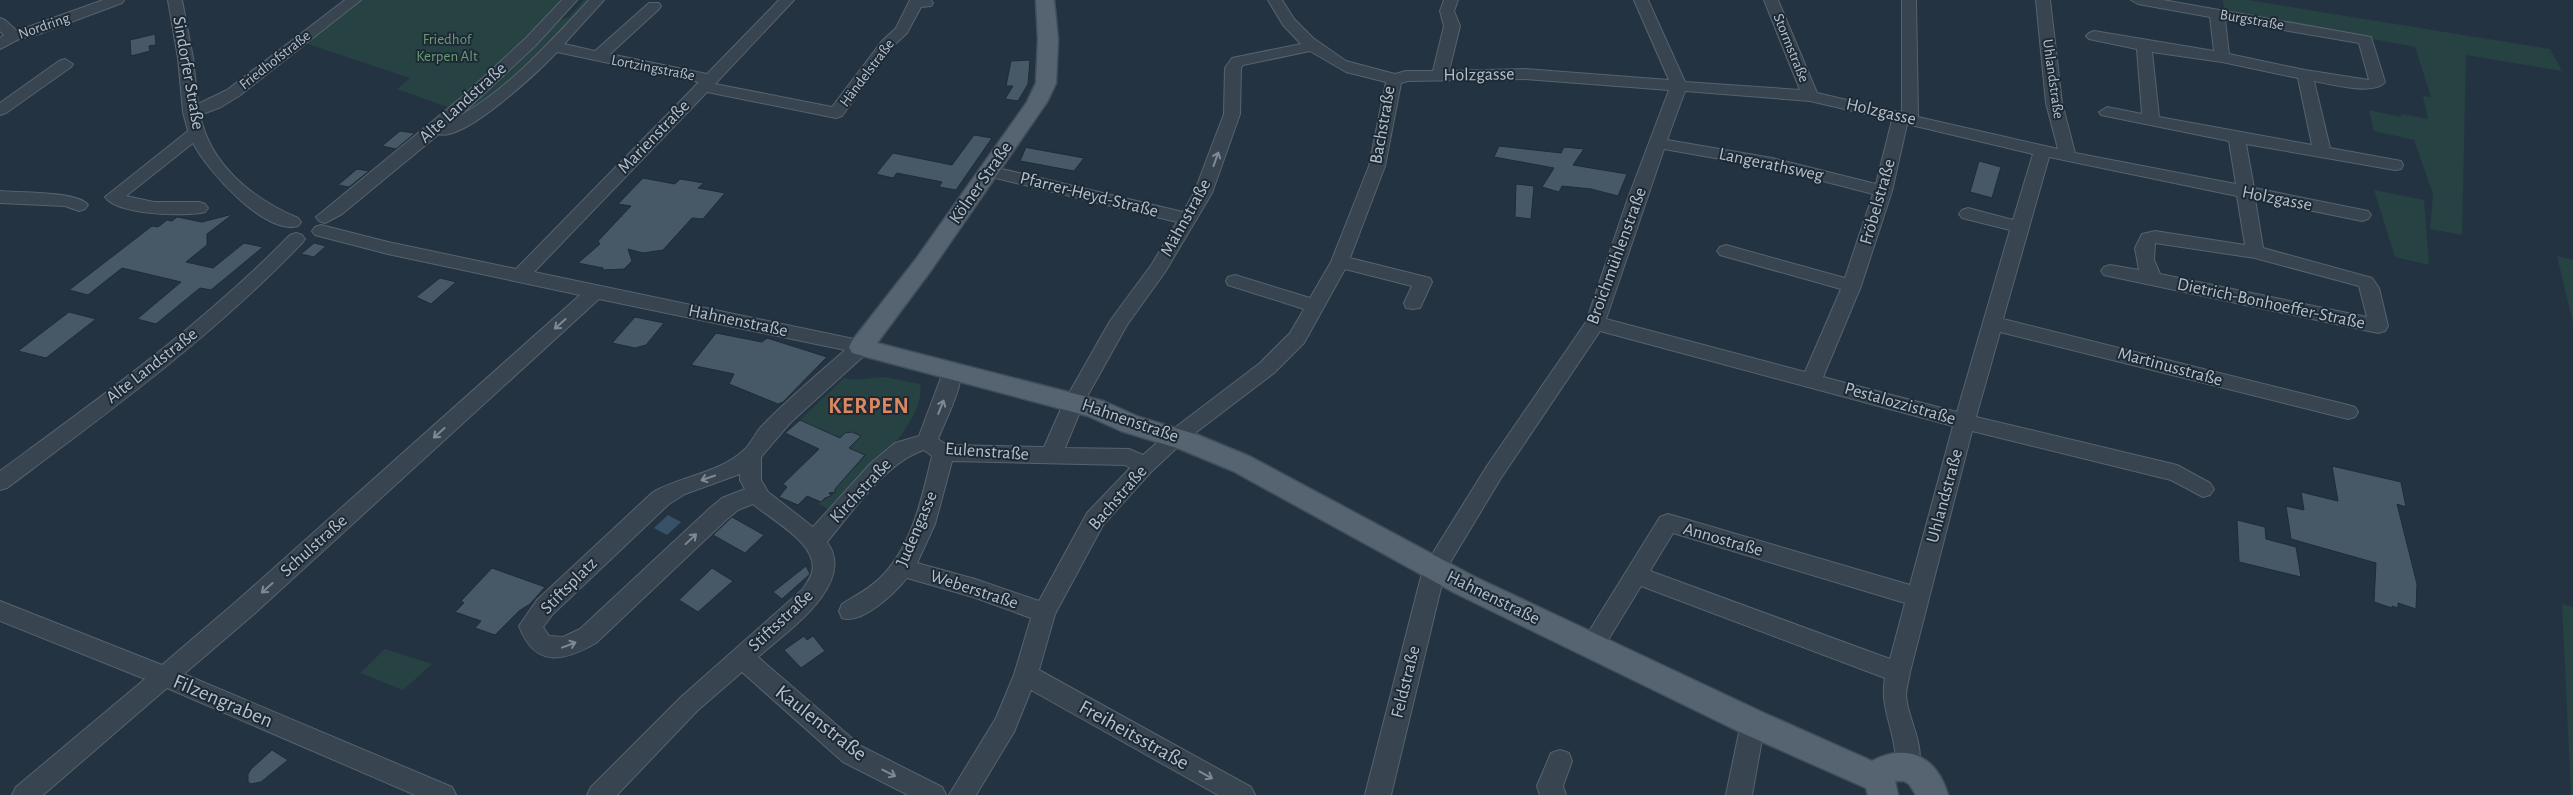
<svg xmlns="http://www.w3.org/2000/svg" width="2573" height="795" font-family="'Alegreya Sans',sans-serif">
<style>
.green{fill:#264242}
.water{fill:#375169}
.building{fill:#475967;stroke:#1f2c38}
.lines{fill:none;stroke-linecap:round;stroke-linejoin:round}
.minor-casing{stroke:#56636e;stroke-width:2}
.major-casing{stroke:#424e5a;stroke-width:3}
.minor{fill:#384551;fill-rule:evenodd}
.major{fill:#566471;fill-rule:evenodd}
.oneway{stroke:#7d8994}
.labels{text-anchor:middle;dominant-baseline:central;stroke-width:4;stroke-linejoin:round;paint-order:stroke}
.far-street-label{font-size:15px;fill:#b5c0cb;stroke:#1d2a36}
.far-park-label{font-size:15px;fill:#6a9e71;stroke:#1d2a36}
.street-label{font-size:18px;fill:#b5c0cb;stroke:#1d2a36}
.near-street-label{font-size:21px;fill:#b5c0cb;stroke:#1d2a36}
.district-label{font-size:22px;font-weight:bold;letter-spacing:1px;fill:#db885f;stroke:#1d2a36}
</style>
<rect width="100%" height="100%" fill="#243341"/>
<g class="green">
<path d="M361 0H561L521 44 450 108 397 89 410 78 305 43Z"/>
<path d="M584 0H591L532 66 471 113 443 125 556 21 569 17Z"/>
<path d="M2223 0H2248L2550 49 2562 71 2466 55 2462 235 2430 229 2433 194 2414 140 2374 131 2369 110 2401 117V114L2428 119 2423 96 2431 97 2415 47 2224 11Z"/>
<path d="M2374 190 2424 200 2429 265 2395 257Z"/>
<path d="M2557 256 2573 260V323Z"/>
<path d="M884 377 920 384C928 422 856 484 831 510L818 504C824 499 831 497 836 492L834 490 866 455 849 448 858 439 856 434 845 433 840 438 800 420 844 378C857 382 870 377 884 377Z"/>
<path d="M2562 604 2573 607V795H2571Z"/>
<path d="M385 649 432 664 403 690 360 673Z"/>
</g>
<path class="water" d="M668 515 681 522 667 535 654 528Z"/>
<g class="building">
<path d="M155 34 156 45 149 46 150 51 131 56 130 40Z"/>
<path d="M1030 60 1028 84 1018 101 1005 99 1013 86H1006L1011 61Z"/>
<path d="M400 131 415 133 396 149 382 146Z"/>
<path d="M974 135 992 138 956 190 939 187 942 182 897 173 893 178 876 174 893 153 952 165Z"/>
<path d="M1499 146 1561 153 1564 147 1584 149 1573 165 1627 174 1618 196 1591 189 1562 186 1559 192 1542 187 1554 168 1494 157Z"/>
<path d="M1026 147 1029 148 1084 158 1074 171 1020 161Z"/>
<path d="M1979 161 2001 167 1992 198 1970 192Z"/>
<path d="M357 169 369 171 349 187 338 185Z"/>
<path d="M643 178 675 184 680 179 704 183 698 188 725 193 703 219 692 218 663 250 643 253 628 249 632 261 624 269 603 270V268L578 263 600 244 598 241 631 206 618 204Z"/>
<path d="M1516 184 1534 186 1531 219 1515 217Z"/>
<path d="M233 214 207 234V245L186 262 213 268 244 243 263 247 211 290 200 288 156 324 137 319 181 282 122 268 88 295 69 290 152 226 158 227 167 220 172 221 177 217 202 222Z"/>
<path d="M314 243 326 246 314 257 301 254Z"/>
<path d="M440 278 456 282 431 304 416 297Z"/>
<path d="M69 312 96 319 46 358 18 351Z"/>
<path d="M635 317 664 323 646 345 635 348 612 343Z"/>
<path d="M716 333 762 342 767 338 827 357 783 402 778 404 729 384 734 374 691 365Z"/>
<path d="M800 420 840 438 845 433 852 432 861 436 849 448 865 455 835 489V492L829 493 831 496 825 498 821 502 807 496 798 505 779 497 787 487 783 484 819 449 785 433Z"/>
<path d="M2332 466 2401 482 2406 507 2397 504 2417 584 2416 609 2398 603V608L2392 606V608L2374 602 2376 563 2291 539 2286 506 2304 510 2301 492 2338 501Z"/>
<path d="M732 517 764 535 745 553 713 535Z"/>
<path d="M2237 520 2265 527 2266 539 2296 547 2301 577 2239 562Z"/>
<path d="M806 566 810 574 782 599 773 592Z"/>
<path d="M492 568 545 587 530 604 519 611 495 635 475 628 481 621 455 612 464 603 461 601Z"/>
<path d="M712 568 733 581 698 612 679 600Z"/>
<path d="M804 636 807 640 813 636 825 651 801 668 784 650Z"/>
<path d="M272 750 288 760 261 782 251 784 248 782V774L251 769Z"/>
</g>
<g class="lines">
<defs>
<g id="minor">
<path d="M103 0H124L122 3 39 34 19 39 0 49V38L4 35 0 31V18L5 20 17 31Z"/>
<path d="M168 0H182L193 58 198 104 227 90 345 0H361L239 96 221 107 200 115C210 165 253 199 298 218L301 222 298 226C264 235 207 170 193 143L126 196 154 202H199L205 204 208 208 205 212C185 217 117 215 105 197L188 131 183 112 178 58Z"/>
<path d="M562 0H577L536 45 460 116C510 87 550 42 589 0H604L564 44 595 51 649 3H659L661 6 659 9 610 54 707 74 779 0H794L715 84 832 107 882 41 896 28 910 0H931L933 3 931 6 921 7 907 33 892 47 842 116 836 118 707 92 534 272 868 342 871 347 868 352 790 423 761 457V480L768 492 813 527 871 463 895 443 919 436 945 367 952 365 959 367C967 380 944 423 938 439L947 445 1044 447 1064 402 1110 321 1152 264 1177 222 983 175 980 171 983 167 989 166 1183 212 1194 193 1224 114 1225 68 1232 58 1301 44 1283 25 1268 0H1282L1294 19 1313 38 1346 61 1395 74 1406 71H1433L1444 26 1440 11 1444 0H1458L1454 11 1460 26 1449 71 1525 69 1669 80 1634 0H1648L1685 82 1800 90 1764 0H1778L1817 93 1898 112 1902 111V0H1916L1918 117 2058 149 2046 103 2036 0H2050L2062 103 2075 153 2236 184 2229 141 2101 115 2099 112 2107 107 2142 114 2137 49 2089 39 2086 36 2089 33 2094 31 2214 51 2210 17 2138 4 2131 0H2163L2371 37 2385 82C2375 96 2330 84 2314 81L2330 148 2401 161 2403 165 2401 169 2395 170 2246 144 2254 188 2368 211 2371 215 2368 219 2362 221 2255 199 2263 248 2372 278 2379 288 2388 326 2385 331 2378 333 2104 275 2101 271 2104 267 2110 265 2139 270 2135 248 2142 234 2155 231 2245 245 2237 196 2049 157 2003 319 2348 405 2355 407 2358 412 2355 417 2348 419 2000 332 1976 417 2177 465 2210 483 2214 489 2210 495 2203 497 2171 480 1972 431 1910 672C1909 679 1906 688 1906 696 1908 722 1928 748 1916 774L1907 777 1898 774C1894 765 1896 760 1895 751 1892 724 1880 706 1885 678L1641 586 1600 653 1592 656 1584 653 1580 646 1660 517 1668 514 1910 585 1953 426 1600 331 1501 478 1445 571 1391 795H1365L1423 569 1487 466 1586 322 1627 201 1669 90 1525 79 1408 81 1401 83 1385 166 1350 258 1430 278 1432 282 1420 308 1413 309 1406 308 1404 303 1412 286 1345 269 1304 343 1274 373 1182 443 1151 472 1103 525 1055 614 1039 670 1251 787 1255 795H1218L1031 690 1014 732 976 795H949L996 718 1014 675 1031 618 973 597 907 578C895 593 862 625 842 618L839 611 842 604C855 596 869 589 880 578 912 547 922 498 932 456L924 450C886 462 853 511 827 542 858 584 785 633 758 657L861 746 942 787 946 795H908L843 762 742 672 697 711 617 795H587L591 787 681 697 803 589C806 584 811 578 812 572 819 544 771 520 753 504L738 510 726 520 596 643C563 662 535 668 519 626L537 600 653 492C681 476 720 473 744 450 751 444 755 433 762 426 788 399 817 375 845 350L599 299 254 614 184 674 452 787 456 795H415L167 688 43 795H12L16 787 145 679 0 621V601L162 665 238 600 580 295 388 254 315 235 312 231 315 227 321 225 388 242 516 269 699 82 557 52C539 71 464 142 439 134L342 214 325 223 319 221 316 217 462 97 526 38ZM2225 20 2359 43 2369 80 2305 70 2229 54ZM1310 51 1346 72 1386 82 1369 166 1331 262 1310 298 1235 275 1228 277 1226 281 1228 285 1304 309 1290 333 1260 363 1168 433 1143 455 1129 449 1065 448 1084 402 1127 325 1165 272 1212 193 1240 114 1241 68 1243 65ZM2152 52 2222 62 2298 78 2312 145 2159 117ZM1685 91 1810 101 1892 120 1876 184 1772 158 1667 140ZM1907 124 2033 154 2013 220 1968 208 1962 210 1959 214 1962 218 2010 230 1957 412 1823 377 1861 286 1892 191ZM1664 149 1772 168 1873 194 1845 278 1726 245 1720 247 1717 251 1720 255 1841 289 1805 372 1606 319ZM2155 243 2255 258 2359 286 2367 317 2160 274 2154 260ZM952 461 1125 465 1130 468 1087 513 1039 601 975 579 917 563 935 524ZM740 474V480L745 489 722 498 710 508 580 629 563 637 549 636 543 627 553 614 669 504 685 494ZM1673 533 1905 603 1890 659 1650 571Z"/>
<path d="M65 59 73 64 71 67 6 113 0 115V103L59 61Z"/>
<path d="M0 191C18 193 78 191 88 205L85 209 79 211 65 206 0 203Z"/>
<path d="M296 233 302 235 305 239 302 243C213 336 110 411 7 488L0 490V471C101 397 202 325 290 235Z"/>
<path d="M1753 712 1762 715 1765 723 1752 795H1726L1741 723 1744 715Z"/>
<path d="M1560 750 1569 753 1572 761 1563 786 1566 795H1540L1537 786 1551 753Z"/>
</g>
<path id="major" d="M1036 0H1054L1058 39 1056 83 1047 102 932 269 877 343 1103 401 1139 417 1198 435 1251 457 1475 577 1764 713 1872 761C1908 742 1937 757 1948 795H1916L1909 784 1904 781H1895L1898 795H1868L1866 788 1742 733 1455 593 1233 471 1180 449 1121 431 1088 416 852 353 849 347 852 341 916 259 1027 102 1036 83 1038 39Z"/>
</defs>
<use href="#minor" class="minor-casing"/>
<use href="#major" class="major-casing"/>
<use href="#minor" class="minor"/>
<use href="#major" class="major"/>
</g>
<defs><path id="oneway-shaft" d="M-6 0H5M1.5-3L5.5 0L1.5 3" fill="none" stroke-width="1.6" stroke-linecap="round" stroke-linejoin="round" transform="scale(1.25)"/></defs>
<g class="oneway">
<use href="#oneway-shaft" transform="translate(1216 159) rotate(-70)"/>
<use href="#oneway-shaft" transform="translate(560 324) rotate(138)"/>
<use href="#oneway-shaft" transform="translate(941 407) rotate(-68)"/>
<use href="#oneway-shaft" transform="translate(439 433) rotate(138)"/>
<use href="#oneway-shaft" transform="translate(708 478) rotate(161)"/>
<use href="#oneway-shaft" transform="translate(691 539) rotate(-43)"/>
<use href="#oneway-shaft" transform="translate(267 588) rotate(138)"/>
<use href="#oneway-shaft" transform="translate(569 645) rotate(-21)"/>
<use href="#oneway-shaft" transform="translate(889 773) rotate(27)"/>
<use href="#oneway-shaft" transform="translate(1206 775) rotate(29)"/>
</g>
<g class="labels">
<g class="far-street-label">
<text transform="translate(2252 20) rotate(10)">Burgstraße</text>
<text transform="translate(44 26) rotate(-19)">Nordring</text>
<text transform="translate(1791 48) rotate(68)">Stormstraße</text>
<text transform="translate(275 60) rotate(-38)">Friedhofstraße</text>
<text transform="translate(653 68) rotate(11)">Lortzingstraße</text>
<text transform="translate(867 73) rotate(-53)">Händelstraße</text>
<text transform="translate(2053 79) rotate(82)">Uhlandstraße</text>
</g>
<g class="far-park-label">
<text x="447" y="39">Friedhof<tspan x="447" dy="17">Kerpen Alt</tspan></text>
</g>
<g class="street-label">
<text transform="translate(188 73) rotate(80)">Sindorfer Straße</text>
<text transform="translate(1479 75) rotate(-1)">Holzgasse</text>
<text transform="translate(463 103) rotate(-42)">Alte Landstraße</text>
<text transform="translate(1881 112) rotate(13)">Holzgasse</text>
<text transform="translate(1383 125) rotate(-80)">Bachstraße</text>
<text transform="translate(654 137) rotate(-46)">Marienstraße</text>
<text transform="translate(1771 165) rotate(12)">Langerathsweg</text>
<text transform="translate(981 183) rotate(-55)">Kölner Straße</text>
<text transform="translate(1089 195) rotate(14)">Pfarrer-Heyd-Straße</text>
<text transform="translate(2277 199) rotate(11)">Holzgasse</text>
<text transform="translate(1878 202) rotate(-74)">Fröbelstraße</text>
<text transform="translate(1186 218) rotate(-61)">Mähnstraße</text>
<text transform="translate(1617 256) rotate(-70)">Broichmühlenstraße</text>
<text transform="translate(2271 304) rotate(12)">Dietrich-Bonhoeffer-Straße</text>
<text transform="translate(738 321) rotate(12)">Hahnenstraße</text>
<text transform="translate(152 366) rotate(-38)">Alte Landstraße</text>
<text transform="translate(2170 367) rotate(15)">Martinusstraße</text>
<text transform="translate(1900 404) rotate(16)">Pestalozzistraße</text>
<text transform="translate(1130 421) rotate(19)">Hahnenstraße</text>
<text transform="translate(987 452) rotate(4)">Eulenstraße</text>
<text transform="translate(861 491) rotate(-47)">Kirchstraße</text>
<text transform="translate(1945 496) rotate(-75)">Uhlandstraße</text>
<text transform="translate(1118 498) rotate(-49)">Bachstraße</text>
<text transform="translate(917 529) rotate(-67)">Judengasse</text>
<text transform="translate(1723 540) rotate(16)">Annostraße</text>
<text transform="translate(314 546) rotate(-42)">Schulstraße</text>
<text transform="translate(569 586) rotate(-45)">Stiftsplatz</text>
<text transform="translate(974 590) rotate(18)">Weberstraße</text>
<text transform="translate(1493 598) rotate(26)">Hahnenstraße</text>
<text transform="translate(781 621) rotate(-43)">Stiftsstraße</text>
<text transform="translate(1406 682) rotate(-76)">Feldstraße</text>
</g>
<g class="near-street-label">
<text transform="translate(223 701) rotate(23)">Filzengraben</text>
<text transform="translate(821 723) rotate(38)">Kaulenstraße</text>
<text transform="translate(1134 735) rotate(29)">Freiheitsstraße</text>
</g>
<g class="district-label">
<text x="869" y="406">KERPEN</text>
</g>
</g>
</svg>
